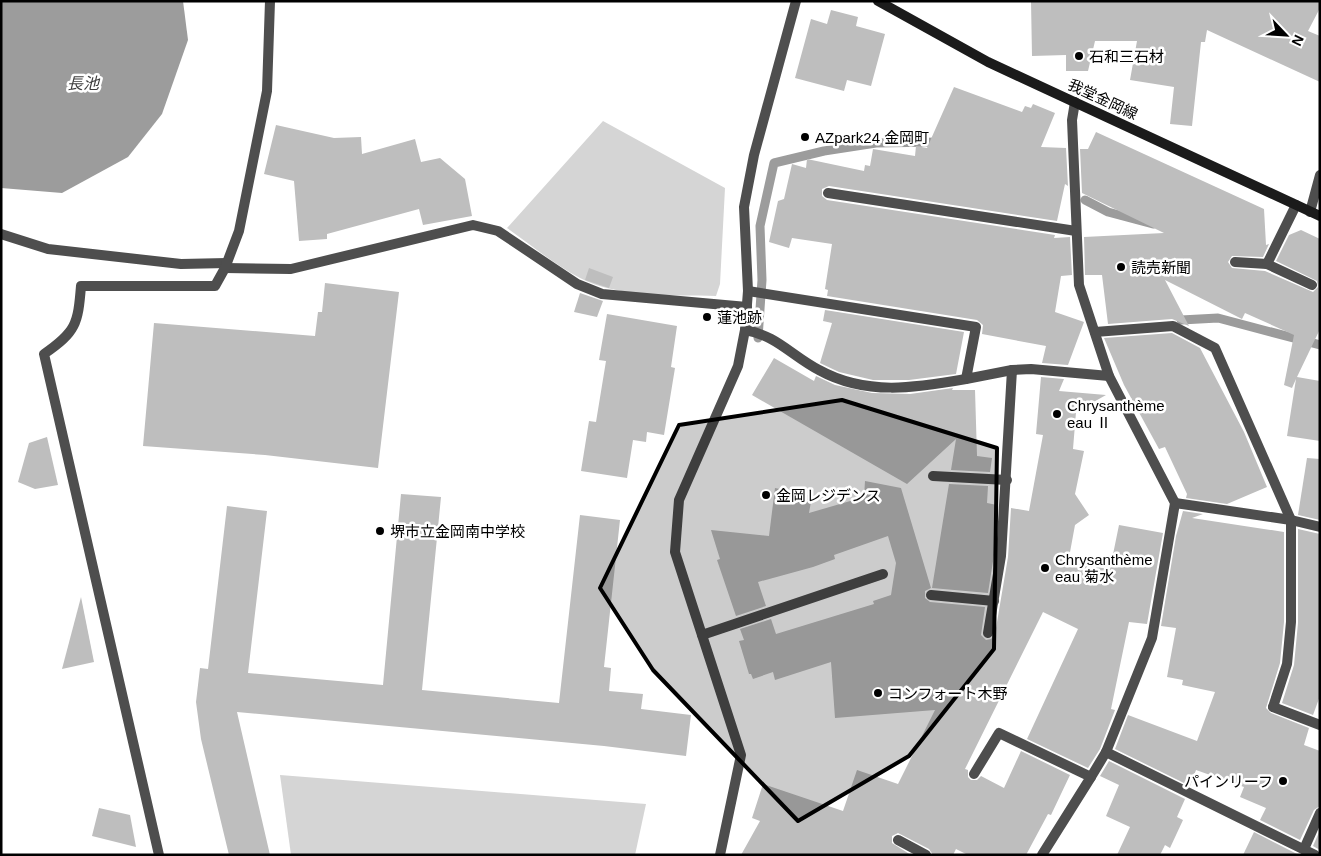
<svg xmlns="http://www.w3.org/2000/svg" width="1321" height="856" font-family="Arial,'Noto Sans JP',sans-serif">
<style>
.green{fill:#d5d5d5}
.water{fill:#9c9c9c}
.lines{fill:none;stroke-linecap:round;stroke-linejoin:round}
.stream{stroke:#9c9c9c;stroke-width:9}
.building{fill:#bebebe}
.service{stroke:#4e4e4e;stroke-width:10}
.minor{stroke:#4e4e4e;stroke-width:10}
.tertiary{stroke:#4e4e4e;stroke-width:10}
.secondary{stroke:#1b1b1b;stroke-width:10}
.marked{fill:#000;fill-opacity:0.2;stroke:#000;stroke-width:4;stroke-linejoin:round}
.poi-dot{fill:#000;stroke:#fff;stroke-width:2}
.labels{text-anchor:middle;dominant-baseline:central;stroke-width:5;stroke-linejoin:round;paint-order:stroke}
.poi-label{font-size:15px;fill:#000;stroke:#fff;text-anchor:start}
.street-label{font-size:15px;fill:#000;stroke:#fff}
.water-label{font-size:16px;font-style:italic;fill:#3d3d3d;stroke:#fff}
</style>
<rect width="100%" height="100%" fill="#fff"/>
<g class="green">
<path d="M603 121 725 188 720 284 716 296C674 295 618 298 580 278 555 265 531 245 507 228Z"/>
<path d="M280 775 646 804 635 855H291Z"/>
</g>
<path class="water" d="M1 1H183L188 40 162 114 128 157 62 193 1 188Z"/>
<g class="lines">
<g class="stream">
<path d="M1085 200 1108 212 1153 224"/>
<path d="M1181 320 1218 318 1320 345"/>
<path d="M758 338 762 280 760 226 774 163 824 151 876 143 940 142"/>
</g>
</g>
<g class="building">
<path d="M1031 1H1320V8L1308 31 1320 36V82L1207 30 1205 42H1201L1192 126 1170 124 1174 87 1130 80 1137 41H1095L1088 71H1066V55L1032 56Z"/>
<path d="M831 10 858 17 856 26 885 34 871 86 847 80 844 91 795 78 811 19 827 24Z"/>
<path d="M954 87 1022 112 1025 106 1031 108 1033 104 1055 113 1041 147 1066 148 1068 186 1065 184 1057 221 829 186 822 189V196L827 200 1055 235 1054 238 1070 237 1072 275 1061 276 1055 312 1084 322 1068 365 1042 363 1046 346 982 334 983 325 977 320 827 296 828 290 825 289 832 244 792 238 789 248 769 242 778 201 784 199 792 164 806 168 807 159 864 171 865 165 870 166 873 149 915 156 916 146 927 148Z"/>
<path d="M276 125 334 138 361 137 362 154 415 139 421 162 440 158 465 179 472 216 423 225 419 209 327 234V239L299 241 294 181 264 174Z"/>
<path d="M1096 132 1264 209 1266 245 1269 244 1263 257 1232 256 1228 262 1232 268 1265 271 1313 292 1318 287 1317 281 1276 261 1289 235 1301 230 1320 239V329L1297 377 1320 381V441L1287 436 1296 379 1292 388 1284 385 1294 335 1245 313 1242 319 1165 280 1189 326 1172 319 1108 324 1102 275H1085L1084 237 1164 233 1082 193 1080 149H1088Z"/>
<path d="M589 268 613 277 609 288 585 280Z"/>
<path d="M325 283 399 292 378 468 265 455 143 446 154 323 315 336 318 312H322Z"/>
<path d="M580 293 603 301 597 317 574 312Z"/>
<path d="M825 310 964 332 956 374 909 380H873L839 372 822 364 820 363 832 323 823 321Z"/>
<path d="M607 314 677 326 671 367 675 368 664 435 647 432 646 442 633 440 627 478 581 471 589 421 596 422 606 361 599 360Z"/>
<path d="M1172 333 1200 348 1244 432 1267 487 1227 504 1186 498 1187 494 1165 447 1159 449 1124 385 1104 338Z"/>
<path d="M774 358 814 381 816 376 835 385 872 393 910 394 953 388 952 390H975L977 456 992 458 990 472 951 470 956 439 907 484 752 395Z"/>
<path d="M1041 377 1064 379 1059 391 1106 395 1076 412 1073 449 1084 451 1075 494 1089 515 1075 525 1068 563 1110 569 1119 525 1163 533 1147 624 1129 622 1111 709 1115 710 1100 749 1088 768 1027 739 1078 629 1043 612 965 769 968 770V777L971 780H977L981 776 1004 788 1021 751 1070 775 1051 815 1048 814 1026 855H968L956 849 953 855H933L929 849 898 833 892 836V843L911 855H741L760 821 752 818 763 784 843 811 857 770 898 784 935 710 835 718 831 662 775 680 773 672 753 679 751 674H749L739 641 744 640 740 629 771 619 776 634 874 604 873 601 891 595 896 563 888 536 834 555 835 559 813 567 758 582 766 606 736 616 717 560 720 559 711 530 769 536 775 488 812 496 809 513 864 497 865 481 901 488 931 588 925 591V598L930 602 985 607 981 635 986 640 991 639 995 634 1008 557 1011 508 1029 511 1043 435 1036 434Z"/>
<path d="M47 437 58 485 35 489 18 482 29 443Z"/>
<path d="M1307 458 1320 459V520L1298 515Z"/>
<path d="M949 484 988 486 987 503 997 505 994 555 988 593 932 588Z"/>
<path d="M401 494 441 497 422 690 559 703 580 515 620 520 604 667 611 668 609 691 643 694 641 709 691 715 686 756 604 746 237 712 270 855H229L201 739 196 702 200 668 208 669 227 506 267 511 248 673 383 685Z"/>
<path d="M1183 511 1203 514 1192 518 1284 532V622L1280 663 1266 708 1271 713 1309 728 1304 745 1320 751V806L1314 810 1300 840 1260 820 1266 808 1240 797 1244 787 1196 770 1190 786 1115 749 1128 715 1197 741 1215 692 1182 685 1183 680 1167 677 1176 628 1161 626 1176 536Z"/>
<path d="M1298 529 1320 534V696L1313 715 1282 703 1294 665 1298 623Z"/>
<path d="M81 597 94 662 62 669Z"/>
<path d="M1109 761 1185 799 1177 817 1183 820 1170 848 1165 845 1160 855H1117L1130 827 1106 816 1119 785 1100 776Z"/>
<path d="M99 808 130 815 136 847 92 836Z"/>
<path d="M1320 830V850L1313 846Z"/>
<path d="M1254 832 1299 855H1243Z"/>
</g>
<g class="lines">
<g class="service">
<path d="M1 234 48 249 181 264 227 263"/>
<path d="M1235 262 1267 264 1312 285"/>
<path d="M1267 264 1296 205"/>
<path d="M225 268 291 269 473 225 498 231 577 284 602 294 747 307"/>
<path d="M745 330C776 335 792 356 819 370 866 396 915 388 966 379"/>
<path d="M1095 332 1173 326 1215 348 1291 520V622L1287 664 1273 707"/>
<path d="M933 476 1007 480"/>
<path d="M931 595 994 601"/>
<path d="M974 774 999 733 1091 777 1042 855"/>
<path d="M1304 849 1320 813"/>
</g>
<g class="minor">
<path d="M1075 102 1072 120 1079 285 1109 376 1175 503 1152 638 1106 752 1091 777"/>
<path d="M828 193 1076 231"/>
<path d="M1310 212 1320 175"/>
<path d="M748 291 976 327 966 379 1012 370 1031 369 1109 376"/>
<path d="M1175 503 1291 520 1320 527"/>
<path d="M988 633 1001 556 1012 370"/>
<path d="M702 635 883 574"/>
<path d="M1273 707 1320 725"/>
<path d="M1106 752 1315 855"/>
<path d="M898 840 926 855"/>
<path d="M159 855 44 354C76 332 78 324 81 286H215L225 268 239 231 267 91 270 1"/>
</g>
<path class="tertiary" d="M720 855 741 755 675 552 679 500 738 366 745 330 748 291 744 207 754 155 796 1"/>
<path class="secondary" d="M878 1 988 62 1320 216"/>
</g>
<path class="marked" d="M842 400 997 448 994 649 909 756 798 821 653 670 600 588 679 425Z"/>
<g class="poi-dot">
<circle cx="1079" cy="56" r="5"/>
<circle cx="805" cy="137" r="5"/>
<circle cx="1121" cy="267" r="5"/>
<circle cx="707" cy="317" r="5"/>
<circle cx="1057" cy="414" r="5"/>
<circle cx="766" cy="495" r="5"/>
<circle cx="380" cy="531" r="5"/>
<circle cx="1045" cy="568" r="5"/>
<circle cx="878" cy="693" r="5"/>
<circle cx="1283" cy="781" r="5"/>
</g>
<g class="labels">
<g class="poi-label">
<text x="1089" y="56">石和三石材</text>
<text x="815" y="137">AZpark24 金岡町</text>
<text x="1131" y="267">読売新聞</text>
<text x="717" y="317">蓮池跡</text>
<text x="1067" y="405">Chrysanthème<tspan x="1067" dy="17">eau Ⅱ</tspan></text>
<text x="776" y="495">金岡レジデンス</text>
<text x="390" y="531">堺市立金岡南中学校</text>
<text x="1055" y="559">Chrysanthème<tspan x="1055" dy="17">eau 菊水</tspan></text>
<text x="888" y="693">コンフォート木野</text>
<text x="1273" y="781" text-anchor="end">パインリーフ</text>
</g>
<g class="street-label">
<text transform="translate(1103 99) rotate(25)">我堂金岡線</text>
</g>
<g class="water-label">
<text x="83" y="83">長池</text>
</g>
</g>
<rect width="1321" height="856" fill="none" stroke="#000000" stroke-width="5"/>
<g transform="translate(1286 35) rotate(115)" stroke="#ffffff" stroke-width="4" paint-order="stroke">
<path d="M0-4L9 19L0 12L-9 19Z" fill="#000000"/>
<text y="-8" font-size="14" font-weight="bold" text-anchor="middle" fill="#000000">N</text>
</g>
</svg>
